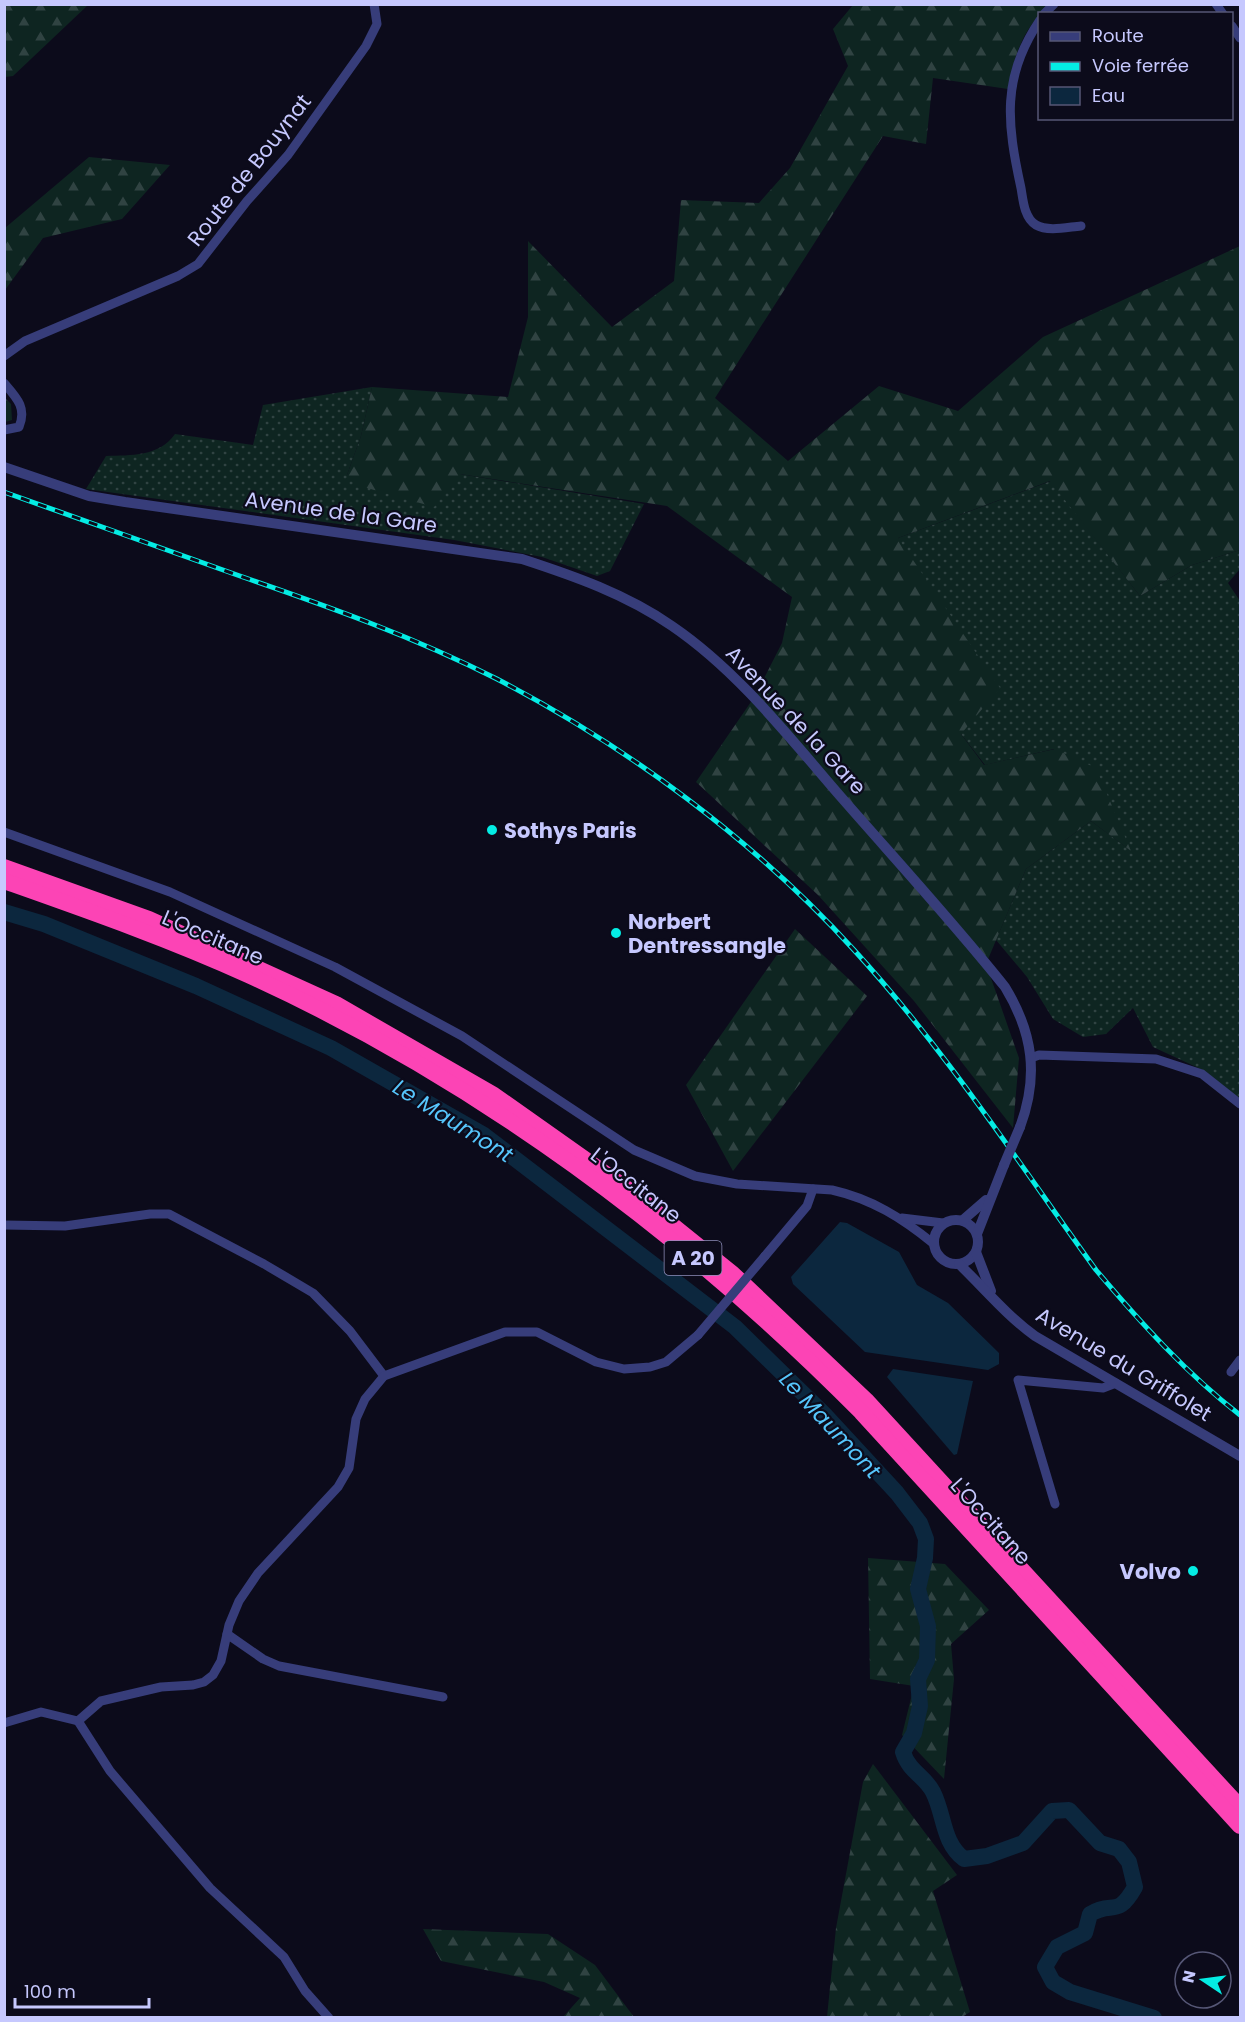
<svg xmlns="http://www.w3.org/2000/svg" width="1245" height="2022" font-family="Poppins,sans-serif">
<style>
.grass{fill:url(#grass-dots)}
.forest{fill:url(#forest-firs)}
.water{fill:#0c273e}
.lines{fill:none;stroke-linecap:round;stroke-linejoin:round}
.river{stroke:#0c273e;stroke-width:16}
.minor{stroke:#373d7a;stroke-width:9}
.tertiary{stroke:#373d7a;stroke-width:10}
.motorway{stroke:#fc44b5;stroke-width:16}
.rail-casing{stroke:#04ece4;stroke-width:5}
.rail{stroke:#0c0b1b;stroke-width:3;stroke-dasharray:9;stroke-linecap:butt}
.minor-bridge{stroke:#373d7a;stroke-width:9}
.tertiary-bridge{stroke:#373d7a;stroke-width:10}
.poi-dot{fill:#04ece4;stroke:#0c0b1b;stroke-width:2}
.labels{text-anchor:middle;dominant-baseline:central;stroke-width:4.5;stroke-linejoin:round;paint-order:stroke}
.shield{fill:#0c0b1b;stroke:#8e8fba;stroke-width:1.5}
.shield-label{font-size:20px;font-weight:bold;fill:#c6c8fe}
.street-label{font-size:21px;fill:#c6c8fe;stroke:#0c0b1b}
.poi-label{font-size:21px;font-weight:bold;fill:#c6c8fe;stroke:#0c0b1b;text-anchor:start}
.water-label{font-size:22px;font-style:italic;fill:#56c6fc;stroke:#0c0b1b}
</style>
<defs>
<pattern id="grass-dots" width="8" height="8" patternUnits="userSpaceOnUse" patternTransform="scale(1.5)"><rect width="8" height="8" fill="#0e2521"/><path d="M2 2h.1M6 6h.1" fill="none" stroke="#304342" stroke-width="1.8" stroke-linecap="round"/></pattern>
<pattern id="forest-firs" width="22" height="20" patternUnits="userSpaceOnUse" patternTransform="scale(1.5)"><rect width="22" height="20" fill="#0e2521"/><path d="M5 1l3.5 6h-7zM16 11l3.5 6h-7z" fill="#304342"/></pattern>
</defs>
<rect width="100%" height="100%" fill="#0c0b1b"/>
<g class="grass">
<path d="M372 387 361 436 347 475 460 474 644 504 610 571 597 576 542 557 454 540 86 489 106 456C131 455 159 457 175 434L253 445 263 405Z"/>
<path d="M1051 481 1140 596 1192 565 1240 550V569L1228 583 1240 601V1099L1205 1071 1153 1047 1133 1008 1106 1034 1083 1037 1053 1019 1027 977 996 940 1026 869 1091 821 1130 850 1054 749 985 765 961 734 898 538Z"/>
</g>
<g class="forest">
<path d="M4 5 5 4 88 5 13 76 5 77Z"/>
<path d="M853 5H1050C1022 29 1015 54 1008 89L933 78 926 144 883 136 715 398 788 461 879 386 958 411 1043 337 1240 246V550L1192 565 1140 596 1050 481 898 538 1000 688 961 734 984 765 1055 749 1096 768 1131 851 1091 821 1026 869 986 964 1019 1058 1013 1128 914 1001 818 895 696 782 755 696 782 643 792 597 667 506 460 474 434 507 360 486 347 475 361 436 372 387 508 397 528 317V241L612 327 674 281 681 200 759 203 790 168 848 66 833 29Z"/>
<path d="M89 157 170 165 122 219 43 238 5 290V228Z"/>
<path d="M4 397 11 404 12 420 5 422Z"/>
<path d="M795 929 867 996 733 1171 686 1085Z"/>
<path d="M868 1558 945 1564 989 1610 951 1644 954 1679 944 1779 902 1735 914 1686 870 1679Z"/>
<path d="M873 1764 957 1875 933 1891 970 2012 962 2017H827L836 1928 863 1782Z"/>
<path d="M423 1929 548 1934 595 1965 634 2017H563L580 1998 544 1982 441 1961Z"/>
</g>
<g class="water">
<path d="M840 1222 847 1223 899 1252 917 1285 948 1303 999 1353V1364L988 1370 865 1352 793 1284 791 1277Z"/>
<path d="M893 1369 973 1381 957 1454 954 1455 887 1377Z"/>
</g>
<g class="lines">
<path class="river" d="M4 912 44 924 196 986 331 1048 484 1135 735 1327 824 1414 897 1493 920 1523 926 1539 925 1558 918 1589 928 1626 927 1660 918 1679 920 1706 914 1733 903 1752C909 1772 925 1776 933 1792 945 1816 942 1842 964 1859L987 1856 1023 1843 1052 1811 1069 1810 1100 1843 1119 1849 1129 1862 1135 1887C1117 1919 1113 1900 1090 1914L1085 1933 1057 1947 1045 1967 1053 1982 1070 1992 1154 2018"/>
<g class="minor">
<path d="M1216 4 1223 14"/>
<path d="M1044 14 1054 4"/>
<path d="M1040 20C1001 77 1007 124 1021 188 1023 199 1024 218 1036 225 1048 232 1068 227 1081 226"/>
<path d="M1232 26 1240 38"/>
<path d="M4 356 25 341 178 276 198 264 247 201 288 155 366 46 377 24 374 4"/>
<path d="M4 383C17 398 27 408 19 427L4 430"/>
<path d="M4 832 170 892 335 967 462 1036 634 1150 695 1176 737 1184 832 1190C872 1199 902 1218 934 1244"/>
<path d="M1031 1058 1039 1055 1156 1059 1202 1074 1240 1104"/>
<path d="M902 1218 943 1223"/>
<path d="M4 1225 65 1226 150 1214H169L264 1264 313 1293 350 1331 384 1376"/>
<path d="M765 1256 807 1206 813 1189"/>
<path d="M1231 1372 1240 1360"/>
<path d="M1055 1504 1018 1380 1103 1388 1116 1383"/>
<path d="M227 1634 263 1659 279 1666 443 1697"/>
<path d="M78 1721 110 1771 210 1888 284 1957 305 1991 329 2018"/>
<path d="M4 1723 41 1712 78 1721 101 1701 161 1687 193 1685 204 1682 213 1675 221 1661 229 1625 239 1601 258 1573 338 1487 349 1468 356 1419 365 1399 384 1376 505 1332H537L596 1362 624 1369 650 1367 666 1362 698 1335"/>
</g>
<g class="tertiary">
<path d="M4 467 89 496 125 502 522 559C574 576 626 594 672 626 738 671 789 737 841 797 896 860 953 922 1005 987 1033 1033 1039 1076 1020 1127"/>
<circle cx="956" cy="1242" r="22"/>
<path d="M963 1220 986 1200"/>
<path d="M977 1234 1004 1165"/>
<path d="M976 1252 991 1291"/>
<path d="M959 1264C984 1288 1007 1316 1035 1336L1240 1456"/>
</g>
<g class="motorway">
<path d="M4 867 149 919 336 1004 494 1095 630 1191 733 1274 866 1400 1240 1807"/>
<path d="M4 881C86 910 169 939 248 975 477 1079 685 1234 861 1412L1240 1826"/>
</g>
<defs>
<path id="rail" d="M4 492C83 520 161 548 240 576 327 606 414 637 497 679 628 747 754 840 854 950 944 1048 1018 1162 1096 1270 1140 1322 1187 1374 1240 1415"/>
</defs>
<use href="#rail" class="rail-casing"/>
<use href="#rail" class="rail"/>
<path class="minor-bridge" d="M698 1335 765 1256"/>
<path class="tertiary-bridge" d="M1004 1165 1020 1127"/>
</g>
<g class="poi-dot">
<circle cx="492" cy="830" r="6"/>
<circle cx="616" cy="933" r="6"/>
<circle cx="1193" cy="1571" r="6"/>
</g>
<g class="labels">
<rect class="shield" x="664.5" y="1241" width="57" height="34" rx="4.5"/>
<g class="shield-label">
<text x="693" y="1258">A 20</text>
</g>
<g class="street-label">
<text transform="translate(249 170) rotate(-52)">Route de Bouynat</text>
<text transform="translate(341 512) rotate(8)">Avenue de la Gare</text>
<text transform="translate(796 720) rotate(47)">Avenue de la Gare</text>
<text transform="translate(213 937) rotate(23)">L'Occitane</text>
<text transform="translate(636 1185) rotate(38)">L'Occitane</text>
<text transform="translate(1124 1364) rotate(31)">Avenue du Griffolet</text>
<text transform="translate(991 1521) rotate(48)">L'Occitane</text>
</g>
<g class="poi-label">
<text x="504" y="830">Sothys Paris</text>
<text x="628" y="921">Norbert<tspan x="628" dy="24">Dentressangle</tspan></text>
<text x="1181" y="1571" text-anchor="end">Volvo</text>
</g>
<g class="water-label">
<text transform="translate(453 1121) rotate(32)">Le Maumont</text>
<text transform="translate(830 1425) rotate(47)">Le Maumont</text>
</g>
</g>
<rect width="1245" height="2022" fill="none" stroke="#c6c8fe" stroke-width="12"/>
<rect x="1038" y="12" width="195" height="108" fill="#0c0b1b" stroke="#565776" stroke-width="1.5"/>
<rect x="1050" y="32" width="30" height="9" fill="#373d7a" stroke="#565776" stroke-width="1.5"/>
<text x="1092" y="42" font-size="18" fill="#c6c8fe">Route</text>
<rect x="1050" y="62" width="30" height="9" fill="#04ece4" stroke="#565776" stroke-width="1.5"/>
<text x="1092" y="72" font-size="18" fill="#c6c8fe">Voie ferrée</text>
<rect x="1050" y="87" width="30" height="18" fill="#0c273e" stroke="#565776" stroke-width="1.5"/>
<text x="1092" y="102" font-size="18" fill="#c6c8fe">Eau</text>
<g transform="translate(1203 1980) rotate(283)"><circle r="28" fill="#0c0b1b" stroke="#565776" stroke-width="1.5"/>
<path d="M0-4.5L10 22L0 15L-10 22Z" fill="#04ece4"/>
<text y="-9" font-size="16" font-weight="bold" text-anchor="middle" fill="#c6c8fe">N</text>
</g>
<path d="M15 1998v9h134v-9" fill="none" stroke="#c6c8fe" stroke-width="3"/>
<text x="24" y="1998" font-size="18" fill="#c6c8fe" stroke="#0c0b1b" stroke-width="4.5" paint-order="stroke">100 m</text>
</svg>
